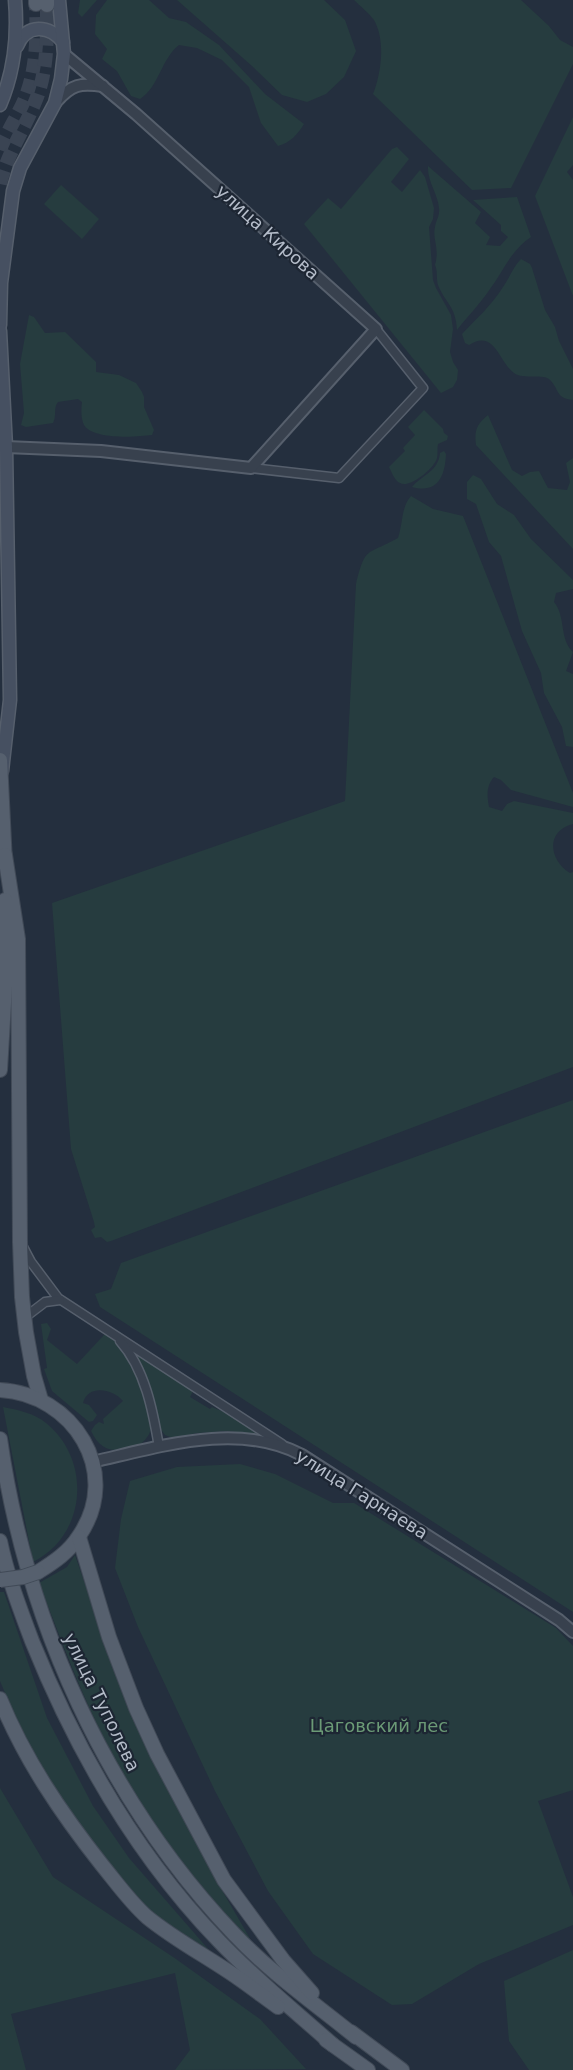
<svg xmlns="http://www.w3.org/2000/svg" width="573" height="2070" font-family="'DejaVu Sans',sans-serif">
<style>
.green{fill:#263c3f}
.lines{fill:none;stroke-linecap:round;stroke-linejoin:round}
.primary-tunnel{stroke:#3a4453;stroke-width:14;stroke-dasharray:14 7;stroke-linecap:butt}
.minor-casing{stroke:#565f6c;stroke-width:11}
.tertiary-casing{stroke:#565f6c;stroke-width:14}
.secondary-casing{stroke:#565f6c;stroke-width:15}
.primary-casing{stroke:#414a57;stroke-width:16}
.minor{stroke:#38414e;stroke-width:8}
.tertiary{stroke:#38414e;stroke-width:10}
.secondary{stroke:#465061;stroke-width:12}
.primary{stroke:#56606e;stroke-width:14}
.primary-bridge-casing{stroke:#414a57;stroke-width:16;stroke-linecap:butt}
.primary-bridge{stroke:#56606e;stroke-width:14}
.labels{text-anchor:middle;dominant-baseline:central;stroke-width:4.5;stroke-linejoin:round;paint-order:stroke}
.street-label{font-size:18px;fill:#b4bcc9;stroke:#1d2633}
.park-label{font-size:18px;fill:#6b9a76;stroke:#1d2633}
</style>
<rect width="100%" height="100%" fill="#242f3e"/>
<g class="green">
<path d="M80 0H97L82 17 78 13Z"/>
<path d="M107 0H149L169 18 186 22 219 45 265 94 304 124C298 134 290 143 278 146L261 123 249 87 222 60 197 48 179 45C161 59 159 87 140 99L131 96 117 71 102 59 107 49 95 34 96 15Z"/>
<path d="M177 0H324L345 20 356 51 344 77 326 94 307 102 282 95 252 66Z"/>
<path d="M354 0H521L549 26 560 40 573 47V64L511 188 472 190 373 94C381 74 386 41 374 20 369 13 360 6 354 0Z"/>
<path d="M573 117V165L567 172 573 180V296L535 196Z"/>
<path d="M397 147 409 159 391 182 402 192 420 170 425 177 434 208 433 219 429 227 433 280 436 288 451 315 453 329 450 352 453 362 458 370 457 380 453 387 441 393 304 224 328 198 341 209 392 149Z"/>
<path d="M428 166 481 212 475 223 490 237 486 245 500 246 508 237 501 231V225L473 200 517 197 531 237C510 251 504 271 490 289 480 304 468 316 457 330 456 306 445 303 438 285 436 278 438 272 435 265 440 248 432 239 435 227 436 220 440 216 439 208 438 194 427 181 428 166Z"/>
<path d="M61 185 99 219 82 239 44 204Z"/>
<path d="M521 259 530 264 532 268 545 310 555 327 559 341 573 369V400C555 398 560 390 550 380 544 373 523 380 514 373 498 361 495 329 469 345L465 343 462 334C476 319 492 305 503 287 510 277 513 267 521 259Z"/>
<path d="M29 315 34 317 45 333 65 332 96 362V372L119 375 136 383 142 392 144 397V407L154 430 152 435C137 437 93 440 84 425 81 419 81 409 82 402L78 399 58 402C53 408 57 416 53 423L26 427 21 425 24 413 20 364Z"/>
<path d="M424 410 443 429 444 433 448 436 447 440 438 444C437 448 438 454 437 458 434 469 409 489 400 483 395 481 392 473 389 467L405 451 403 448 415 435 408 427Z"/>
<path d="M488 415 512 470 522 476 530 472 539 471 548 488 567 490 570 482 566 463 573 458V549L476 445C474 430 477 424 488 415Z"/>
<path d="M444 451 446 454C445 476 438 494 412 487 423 474 438 472 440 453Z"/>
<path d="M473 475 481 479 497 504 514 515 531 539 573 580V589L556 593 554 602C566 616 559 639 573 652L566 671 573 674V747L566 746 562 727 544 693 541 673 522 631 501 556 489 542 476 504 467 499V482Z"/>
<path d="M411 496 433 509 463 516 573 793V807L511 790 501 780 494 777C486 786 487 796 489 807L502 811 507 804 514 801 573 813V824C545 831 549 860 570 873L573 872V1067L111 1241 107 1242 101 1237 95 1238 91 1230 95 1227 94 1222 71 1149 52 903 345 801 356 584C366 545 366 556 398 538 403 524 401 507 411 496Z"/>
<path d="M573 1100V1612L100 1307 95 1294 111 1289 121 1263Z"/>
<path d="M47 1323 51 1329 47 1340 77 1364 104 1335H108C127 1349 150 1403 151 1426 151 1433 147 1438 142 1443 120 1452 103 1456 91 1431L95 1425 99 1422 104 1424 103 1419 123 1401C113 1389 88 1384 83 1403L89 1405 97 1415 93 1421 89 1422 52 1391 44 1369 47 1368 41 1324Z"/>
<path d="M129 1348 193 1391 190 1397 210 1409 212 1407 224 1412 263 1435 227 1431 197 1433 173 1438 165 1435 159 1427Z"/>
<path d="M3 1407C18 1410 34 1413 46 1423 92 1460 87 1535 33 1562Z"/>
<path d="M240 1464 275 1474 333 1503H354L556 1628 573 1646V1790L538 1801 573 1897V1925L479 1964 412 2004 392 2005 313 1954 268 1891 215 1791 138 1627 115 1568 121 1519 130 1481 177 1467Z"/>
<path d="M75 1555 103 1636 187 1822 219 1885 252 1942C197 1885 145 1819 109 1748 81 1695 61 1639 39 1583L67 1567Z"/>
<path d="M0 1592H4L47 1718 93 1806 129 1858 209 1950 168 1924 145 1907 119 1879 71 1816 42 1771 16 1719 0 1681Z"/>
<path d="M0 1788 53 1877 176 1959 260 2019 306 2069 175 2070 190 2050 175 1973 11 2014 26 2070H0Z"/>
<path d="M573 1950V2070H529L509 2041 504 1981Z"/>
</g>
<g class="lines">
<g class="primary-tunnel">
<path d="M0 150C7 131 19 114 26 96 37 66 37 36 36 4"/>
<path d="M0 184C7 154 24 130 35 102 48 72 47 36 47 5"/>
</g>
<defs>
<g id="minor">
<path d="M251 468 339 478 423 388 376 329"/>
<path d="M22 1245 31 1262 58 1298 282 1444"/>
<path d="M24 1318 45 1302 60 1300"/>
<path d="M120 1341C145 1369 153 1411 159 1447"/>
</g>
<g id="tertiary">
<path d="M56 102C72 84 80 83 103 86"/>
<path d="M6 447 101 451 251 468 376 329 136 114 64 54"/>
<path d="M92 1462C159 1447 238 1421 302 1455L559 1620 573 1632"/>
</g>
<g id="secondary">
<path d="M17 46C26 23 50 25 63 42"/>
<path d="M0 105C14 72 18 35 15 0"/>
<path d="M0 325 1 283 13 191 20 168 55 103 61 79 64 54 59 0"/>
<path d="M0 331 6 447 10 700 2 771"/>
</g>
<g id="primary">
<path d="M36 0V4"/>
<path d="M47 0V5"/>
<path d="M0 760 5 863"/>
<path d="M5 855 18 939 20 1242 22 1297 26 1332 34 1376 41 1400"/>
<path d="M0 1070 5 986V900"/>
<path d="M0 1390C73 1394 123 1472 79 1536 69 1552 54 1562 38 1572"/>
<path d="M0 1439C26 1622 107 1801 235 1935 271 1973 315 2004 356 2037"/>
<path d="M79 1537 109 1637 136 1708 157 1754 224 1880 283 1960 312 1993"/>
<path d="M0 1541C7 1575 20 1609 32 1641 76 1750 137 1856 219 1941 254 1978 295 2011 333 2045"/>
<path d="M0 1699C25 1760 61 1813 102 1865 116 1882 130 1902 147 1917 175 1940 208 1957 238 1978 251 1987 264 1997 278 2007"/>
<path d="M351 2032 402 2070"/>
<path d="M326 2040 368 2070"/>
</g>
</defs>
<use href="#minor" class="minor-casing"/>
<use href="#tertiary" class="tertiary-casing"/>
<use href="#secondary" class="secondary-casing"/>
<use href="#primary" class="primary-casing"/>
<use href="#minor" class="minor"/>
<use href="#tertiary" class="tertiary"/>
<use href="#secondary" class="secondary"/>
<use href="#primary" class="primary"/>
<defs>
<path id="primary-bridge" d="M0 1580 23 1577 38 1572"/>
</defs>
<use href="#primary-bridge" class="primary-bridge-casing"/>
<use href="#primary-bridge" class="primary-bridge"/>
</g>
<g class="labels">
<g class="street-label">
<text transform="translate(268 232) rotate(42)">улица Кирова</text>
<text transform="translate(362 1494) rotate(32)">улица Гарнаева</text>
<text transform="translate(102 1702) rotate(64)">улица Туполева</text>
</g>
<g class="park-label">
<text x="379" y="1725">Цаговский лес</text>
</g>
</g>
</svg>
